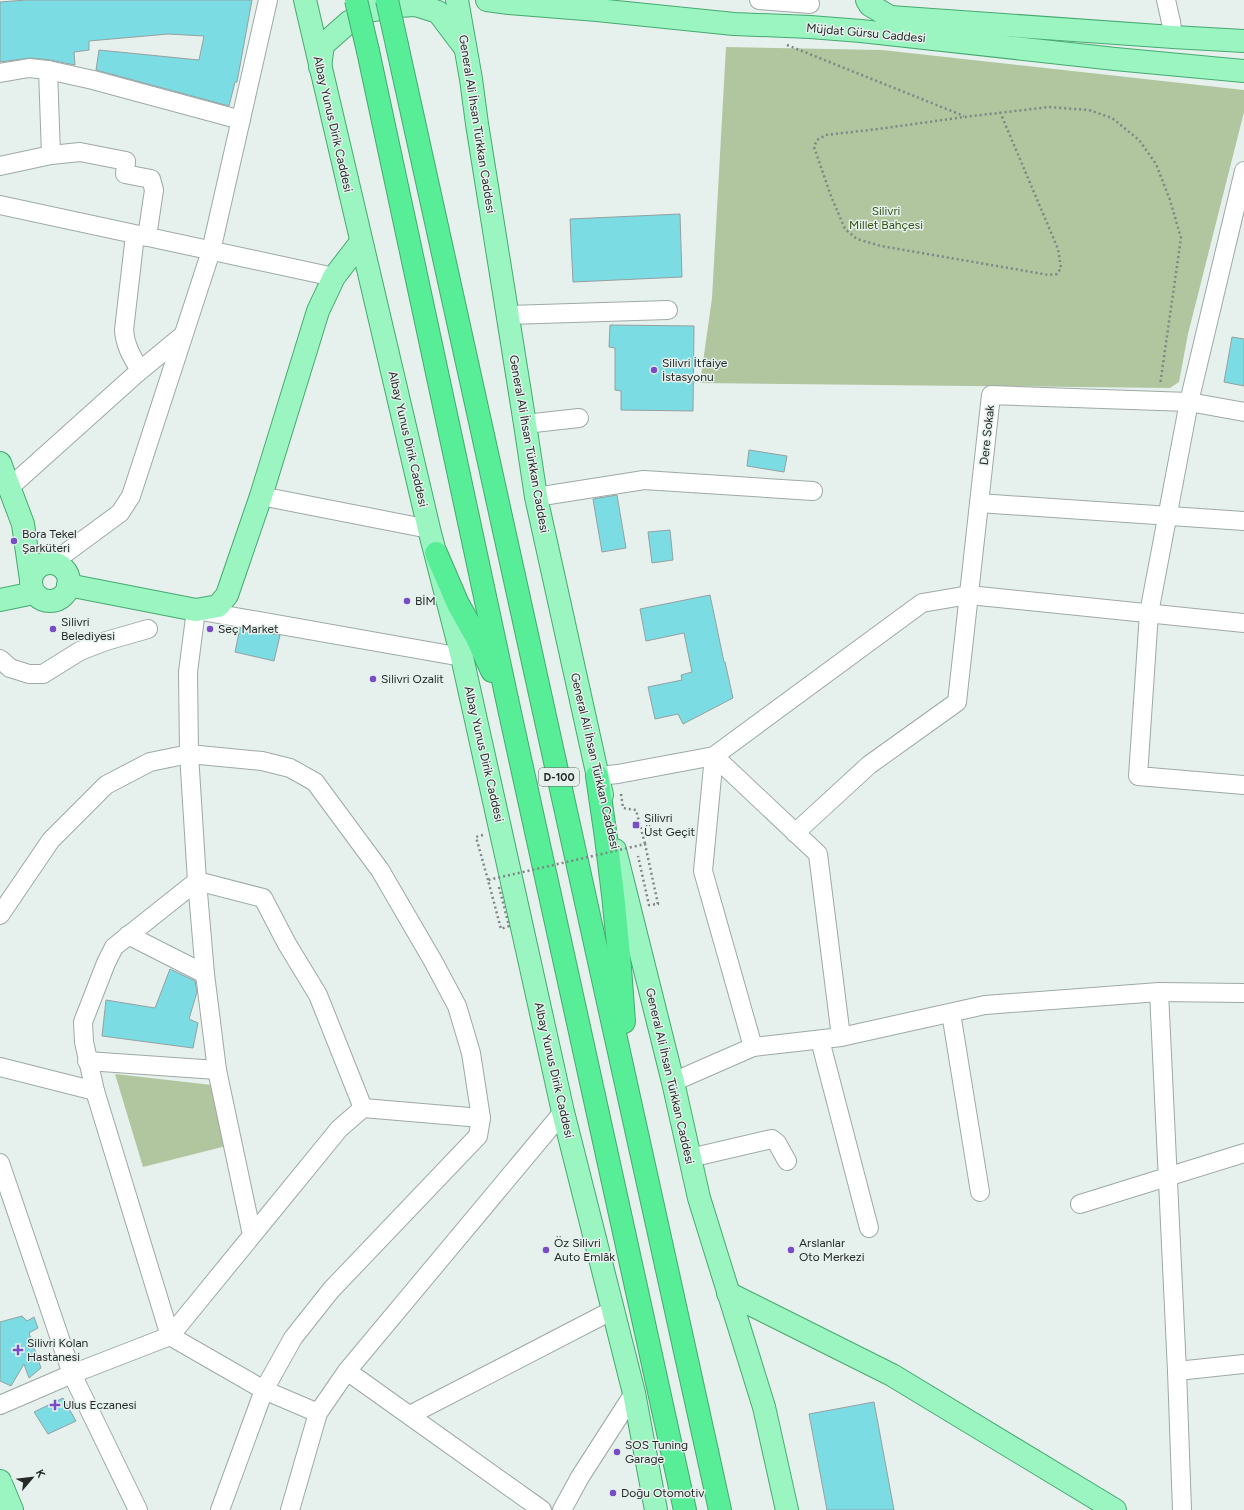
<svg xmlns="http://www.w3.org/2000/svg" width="1244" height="1510" font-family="Figtree,sans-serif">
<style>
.green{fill:#b1c69f}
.building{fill:#7bdce3;stroke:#95a0a1}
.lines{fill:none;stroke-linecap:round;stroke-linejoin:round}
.minor-casing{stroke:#9ea9a6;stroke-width:20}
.major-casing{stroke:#46a970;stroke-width:24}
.highway-casing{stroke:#46a970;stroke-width:24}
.path{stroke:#7e8684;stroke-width:2.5;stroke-dasharray:2 3;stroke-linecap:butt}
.minor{stroke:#fff;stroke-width:18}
.major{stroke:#9af5c1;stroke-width:22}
.highway{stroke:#57ee97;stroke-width:22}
.highway-bridge-casing{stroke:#46a970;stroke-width:24;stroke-linecap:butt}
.path-bridge{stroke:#7e8684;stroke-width:2.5;stroke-dasharray:2 3;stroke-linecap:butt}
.highway-bridge{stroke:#57ee97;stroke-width:22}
.poi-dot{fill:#774cc5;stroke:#e6f1ee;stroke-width:1.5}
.labels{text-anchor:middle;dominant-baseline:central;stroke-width:3;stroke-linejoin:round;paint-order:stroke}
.shield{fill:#e6f1ee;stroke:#5f6663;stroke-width:1}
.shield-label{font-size:11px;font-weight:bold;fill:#252a28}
.street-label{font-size:12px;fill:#252a28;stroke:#e6f1ee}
.park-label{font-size:12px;fill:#355210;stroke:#e6f1ee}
.poi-label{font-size:12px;fill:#252a28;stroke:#e6f1ee;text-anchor:start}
</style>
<rect width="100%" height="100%" fill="#e6f1ee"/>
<g class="green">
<path d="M726 47 882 50 1244 90V112L1188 334 1179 382 1170 388 700 383 712 298Z"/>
<path d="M115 1074 212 1085 226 1146 143 1167Z"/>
</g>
<g class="building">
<path d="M26 0H252L237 82H235L229 106 96 70 99 50 199 60 204 36 168 34 89 41V50L74 52 75 65 50 60 30 58 0 62V2Z"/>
<path d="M680 214 682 277 573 282 570 219Z"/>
<path d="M610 325 694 326 693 411 621 410V391L615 390V348L609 347Z"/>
<path d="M1232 337 1244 339V386L1224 382Z"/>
<path d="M749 450 787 456 784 472 747 466Z"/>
<path d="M617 495 626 548 602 552 593 499Z"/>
<path d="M670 530 673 560 652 563 648 532Z"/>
<path d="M710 595 724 662H725L733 698 683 724 678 714 655 719 648 687 682 680 681 675 692 672 684 633 646 641 640 609Z"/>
<path d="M240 628 280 635 274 661 235 652Z"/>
<path d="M170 969 195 981 197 992 189 1019 198 1023 193 1048 102 1036 106 1000 155 1008Z"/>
<path d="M22 1316 27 1321 34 1317 38 1328 29 1333 41 1368 29 1378 24 1364 11 1386 0 1381V1322Z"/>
<path d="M63 1398 76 1421 48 1434 34 1412Z"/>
<path d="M874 1402 894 1510H827L809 1414Z"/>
</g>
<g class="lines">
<defs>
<g id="minor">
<path d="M759 0 810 4"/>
<path d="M1166 0 1171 22 1173 37"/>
<path d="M48 70 51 155"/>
<path d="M0 73 29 68 48 70 93 80 241 120"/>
<path d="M0 166 51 155 80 152 126 161 125 174 151 179 154 190 147 237"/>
<path d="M1244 171 1189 402 1149 613 1138 776 1244 785"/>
<path d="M0 205 334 277"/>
<path d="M135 235 124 330C125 346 132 357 140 370"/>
<path d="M508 315 668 310"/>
<path d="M525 424 579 418"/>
<path d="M9 488 136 374 182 336"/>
<path d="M261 496 429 529"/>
<path d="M536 497 644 480 813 491"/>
<path d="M979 503 1244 521"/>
<path d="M52 563 120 513 131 496 211 251 268 0"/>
<path d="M0 659 10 668 29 674H43L80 651 106 641 148 629"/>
<path d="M714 756 818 854 841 1037"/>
<path d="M714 756 703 871 753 1047"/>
<path d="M597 776 618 774 714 756 922 603 969 595 1244 623"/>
<path d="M795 833 869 765 957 702 991 395 1189 402 1244 412"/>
<path d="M0 915 51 840 106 785 150 762 189 754 262 761 290 768 315 782 380 870 433 961 457 1006 471 1053 481 1118 478 1136 331 1290 293 1338 264 1390 220 1510"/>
<path d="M128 935 205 974"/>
<path d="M1159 992 1177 1371 1182 1510"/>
<path d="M951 1013 980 1192"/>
<path d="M820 1040 869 1228"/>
<path d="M87 1061 217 1070"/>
<path d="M0 1067 95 1091"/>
<path d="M673 1082 753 1047 841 1037 985 1005 1159 992 1244 993"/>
<path d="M363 1108 481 1118"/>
<path d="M690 1158 772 1139 777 1143 787 1161"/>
<path d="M0 1163 72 1374 138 1510"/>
<path d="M1080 1204 1244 1153"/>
<path d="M252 1235 217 1070 205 974 197 881 189 754 188 672 196 610 462 657"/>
<path d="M347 1371 542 1510"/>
<path d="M1177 1371 1244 1364"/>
<path d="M0 1405 72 1374 170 1336 339 1129 363 1108 318 995 287 944 263 898 197 881 114 947 106 963 83 1022 84 1042 95 1091 170 1336 264 1390 318 1413"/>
<path d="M410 1415 613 1310"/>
<path d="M290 1510 318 1413 347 1371 563 1112"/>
<path d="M562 1510 580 1477 634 1393"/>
</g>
<g id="major">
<path d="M305 0 429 529 462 657 563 1112 634 1393 656 1510"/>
<path d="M457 0 471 79 477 124 525 424 536 497 602 795"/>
<path d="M487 0 509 3 597 10 734 24 810 27 861 31 1115 59 1244 71"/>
<path d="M867 0 870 5 890 17 1173 37 1244 41"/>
<path d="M320 67 323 45 349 22 369 11 397 6 416 5 438 12 463 45"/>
<path d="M0 463 23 524 31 580"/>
<circle cx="50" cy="582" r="19"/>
<path d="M68 585 196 610 218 606 227 595 261 496 318 311 334 277 361 242"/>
<path d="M0 600 34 593"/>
<path d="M615 850 673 1082 699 1198 764 1407 787 1510"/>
<path d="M728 1293 892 1375 1115 1510"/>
<path d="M0 1481 12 1510"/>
</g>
<g id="highway">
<path d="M397 45 720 1510"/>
<path d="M368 51 510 713 685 1510"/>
<path d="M436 553 458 604 476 636 492 671"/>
<path d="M597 776C610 858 619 940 624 1022"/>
</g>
</defs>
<use href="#minor" class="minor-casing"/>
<use href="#major" class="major-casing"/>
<use href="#highway" class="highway-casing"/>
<g class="path">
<path d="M787 45 964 116"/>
<path d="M1000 112 1058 249 1061 268 1057 274 1049 275 881 246 857 239 845 229 831 196 814 147 817 140 826 135 878 129 964 117 1049 107 1089 110 1112 118 1139 140 1156 164 1170 200 1181 238 1160 385"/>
<path d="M621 794 623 808 636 810 645 844"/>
<path d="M483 835 476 837 488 880"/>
</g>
<use href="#minor" class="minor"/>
<use href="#major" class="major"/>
<use href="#highway" class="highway"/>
<defs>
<g id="highway-bridge">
<path d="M356 0 368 51"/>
<path d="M387 0 397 45"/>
</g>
</defs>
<use href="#highway-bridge" class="highway-bridge-casing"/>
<path class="path-bridge" d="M499 887 509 926 501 929 488 880 645 844 658 904 649 905 638 856"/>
<use href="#highway-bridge" class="highway-bridge"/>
</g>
<g class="poi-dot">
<circle cx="654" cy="370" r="4"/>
<circle cx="14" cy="541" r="4"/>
<circle cx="407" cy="601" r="4"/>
<circle cx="53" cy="629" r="4"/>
<circle cx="210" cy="629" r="4"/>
<circle cx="373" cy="679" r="4"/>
<rect x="632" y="821" width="8" height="8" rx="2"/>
<circle cx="546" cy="1250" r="4"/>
<circle cx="791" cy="1250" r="4"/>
<path d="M16 1344h4v4h4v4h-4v4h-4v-4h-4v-4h4z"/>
<path d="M53 1399h4v4h4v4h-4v4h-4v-4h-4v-4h4z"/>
<circle cx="617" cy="1452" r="4"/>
<circle cx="613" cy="1493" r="4"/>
</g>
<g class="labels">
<rect class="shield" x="539" y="768" width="40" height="18" rx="3"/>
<g class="shield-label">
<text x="559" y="777">D-100</text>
</g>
<g class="street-label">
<text transform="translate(866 33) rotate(5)">Müjdat Gürsu Caddesi</text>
<text transform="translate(333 124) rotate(77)">Albay Yunus Dirik Caddesi</text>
<text transform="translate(477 124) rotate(81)">General Ali İhsan Türkkan Caddesi</text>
<text transform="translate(987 435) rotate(-84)">Dere Sokak</text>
<text transform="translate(408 439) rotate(77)">Albay Yunus Dirik Caddesi</text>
<text transform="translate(529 444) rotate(80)">General Ali İhsan Türkkan Caddesi</text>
<text transform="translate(484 754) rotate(77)">Albay Yunus Dirik Caddesi</text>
<text transform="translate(595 761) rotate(77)">General Ali İhsan Türkkan Caddesi</text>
<text transform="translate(554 1070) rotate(77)">Albay Yunus Dirik Caddesi</text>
<text transform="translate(670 1076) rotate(77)">General Ali İhsan Türkkan Caddesi</text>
</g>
<g class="park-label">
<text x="886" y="211">Silivri<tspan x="886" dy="14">Millet Bahçesi</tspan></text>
</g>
<g class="poi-label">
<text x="662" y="363">Silivri İtfaiye<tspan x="662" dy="14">İstasyonu</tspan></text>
<text x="22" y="534">Bora Tekel<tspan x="22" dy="14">Şarküteri</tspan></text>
<text x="415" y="601">BİM</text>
<text x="61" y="622">Silivri<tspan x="61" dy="14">Belediyesi</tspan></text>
<text x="218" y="629">Seç Market</text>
<text x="381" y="679">Silivri Ozalit</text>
<text x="644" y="818">Silivri<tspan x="644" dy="14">Üst Geçit</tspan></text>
<text x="554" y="1243">Öz Silivri<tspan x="554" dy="14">Auto Emlâk</tspan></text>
<text x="799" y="1243">Arslanlar<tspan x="799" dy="14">Oto Merkezi</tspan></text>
<text x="27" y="1343">Silivri Kolan<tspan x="27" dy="14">Hastanesi</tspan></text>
<text x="63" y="1405">Ulus Eczanesi</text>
<text x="625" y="1445">SOS Tuning<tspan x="625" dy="14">Garage</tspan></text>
<text x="621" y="1493">Doğu Otomotiv</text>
</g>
</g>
<g transform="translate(32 1478) rotate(62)" stroke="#e6f1ee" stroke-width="3" paint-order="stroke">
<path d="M0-3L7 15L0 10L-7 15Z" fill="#252a28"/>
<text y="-6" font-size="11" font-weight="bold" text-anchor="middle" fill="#252a28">K</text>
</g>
</svg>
